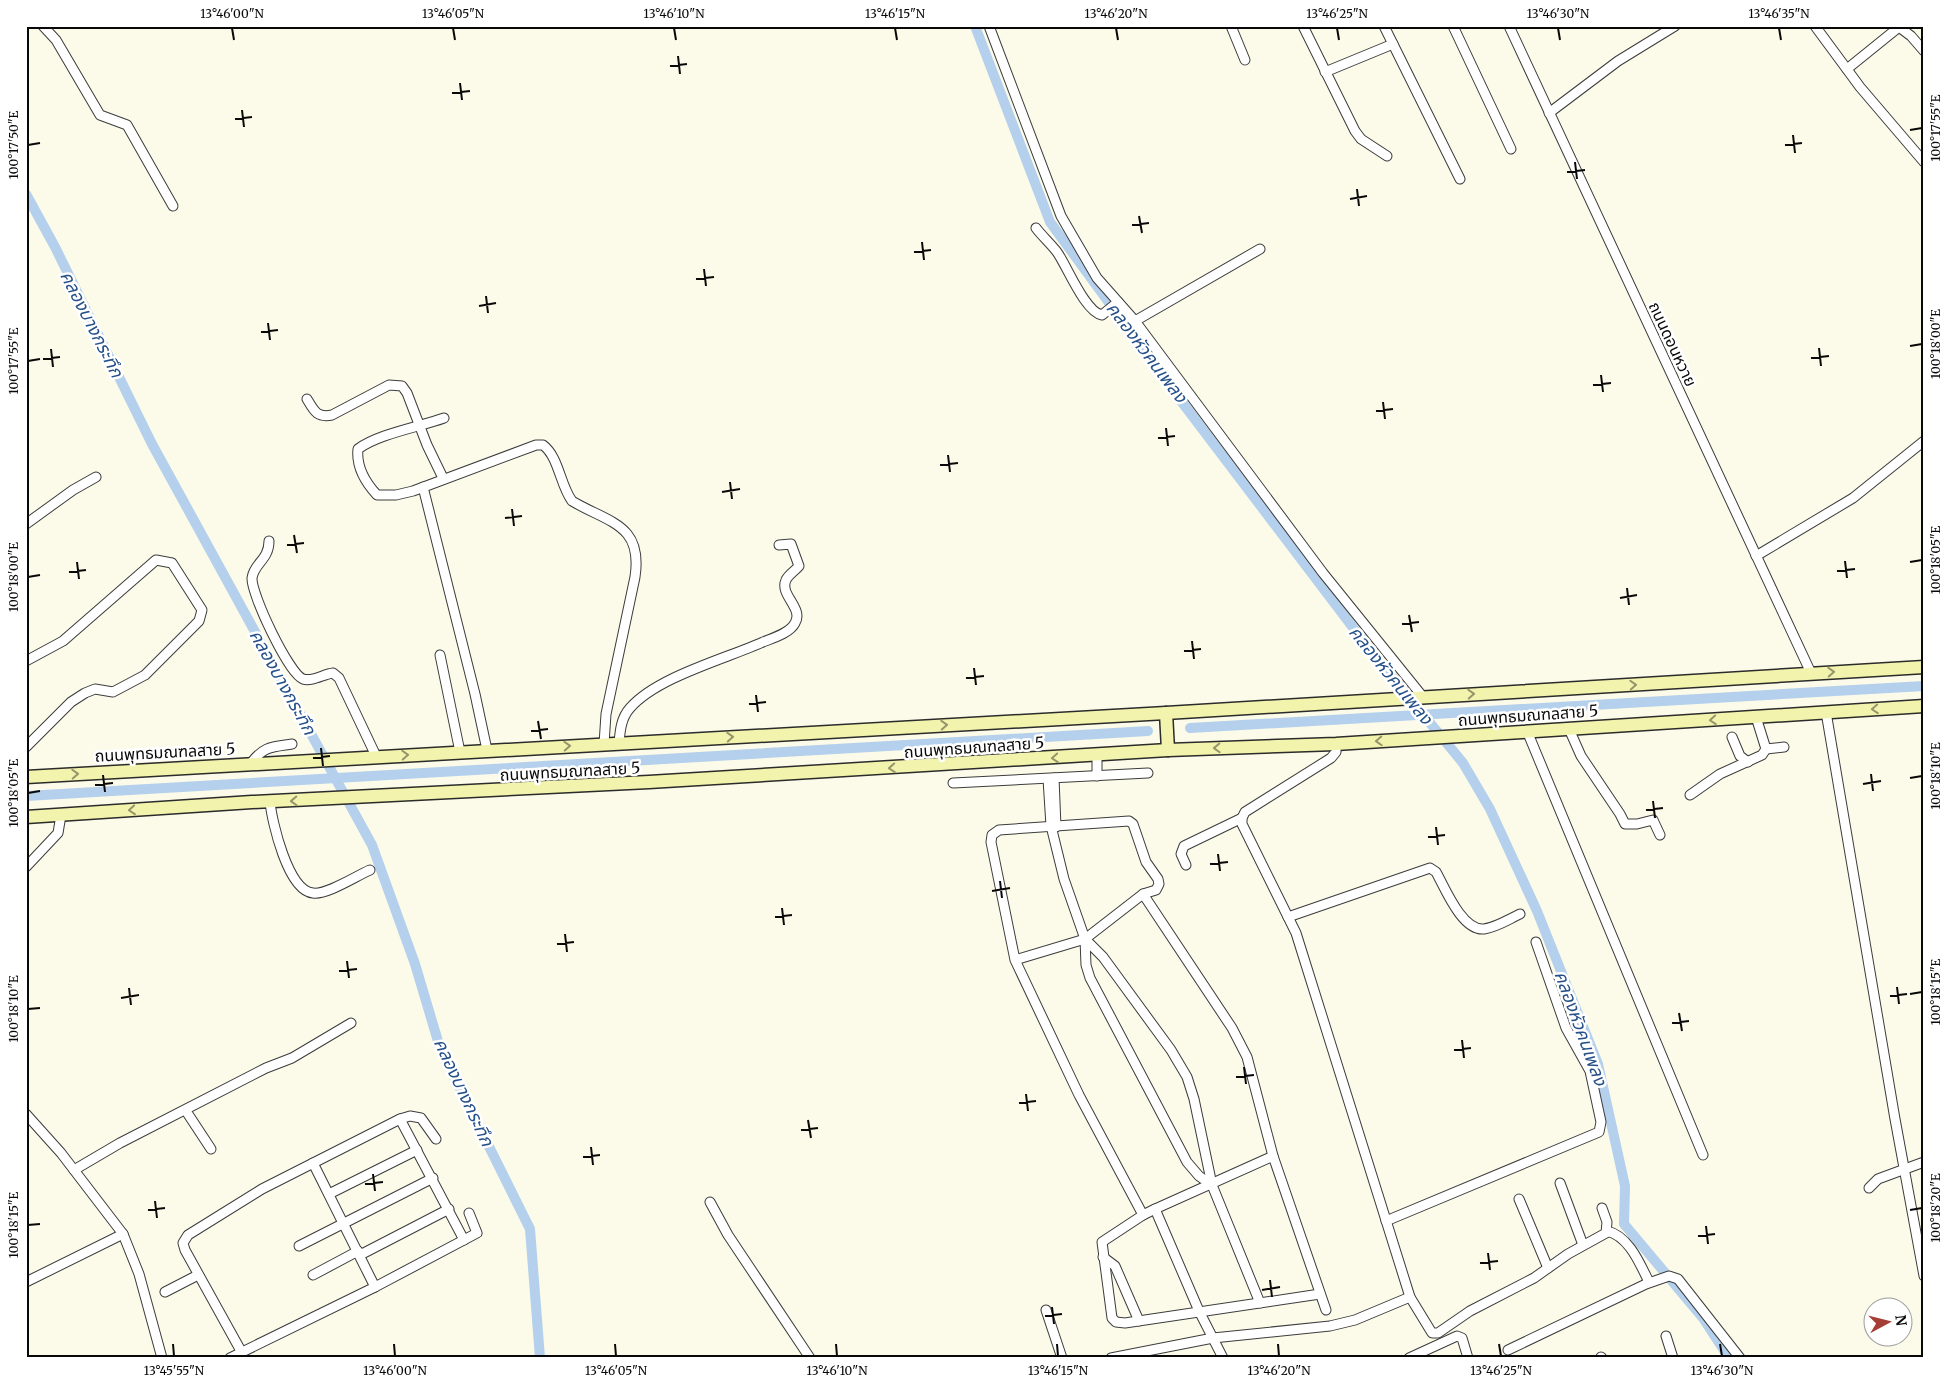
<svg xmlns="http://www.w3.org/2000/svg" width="1950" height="1384" font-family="Merriweather,'Noto Sans Thai',serif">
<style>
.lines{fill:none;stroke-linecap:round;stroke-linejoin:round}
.canal{stroke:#b4d0ec;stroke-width:10}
.street-casing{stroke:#3c3c3c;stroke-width:11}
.secondary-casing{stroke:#2b2b2b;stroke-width:15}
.street{stroke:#fff;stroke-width:9}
.secondary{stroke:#f2f3ac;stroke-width:12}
.oneway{stroke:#95956b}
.ticks{fill:none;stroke:#090909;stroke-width:2}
.labels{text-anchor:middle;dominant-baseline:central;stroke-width:5;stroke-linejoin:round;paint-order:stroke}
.street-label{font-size:16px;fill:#090909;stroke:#fff}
.water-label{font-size:18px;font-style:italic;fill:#255089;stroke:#fff}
.neatline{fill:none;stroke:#090909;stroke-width:2}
.ticks-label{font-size:12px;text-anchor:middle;fill:#090909}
</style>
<rect width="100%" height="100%" fill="#fcfbe9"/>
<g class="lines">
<g class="canal">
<path d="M975 26 1050 222 1178 397 1370 650 1463 763 1490 809 1537 911 1598 1064 1625 1186 1624 1224 1703 1318 1729 1358"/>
<path d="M26 194 55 247 152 444 372 845 415 964 440 1048 530 1229 540 1358"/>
<path d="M1190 728 1924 686"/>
<path d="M26 796 1148 731"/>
</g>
<defs>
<g id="street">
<path d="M43 26 56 40 100 115 127 125 173 206"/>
<path d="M989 26 1061 216 1097 278 1135 321 1323 573 1423 697"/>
<path d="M1231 26 1245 60"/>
<path d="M1303 26 1355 131 1361 139 1387 156"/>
<path d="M1384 26 1460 179"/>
<path d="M1453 26 1511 149"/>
<path d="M1509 26 1811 673"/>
<path d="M1815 26 1860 87 1924 162"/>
<path d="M1847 69 1899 27 1911 36 1924 51"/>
<path d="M1325 72 1393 44"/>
<path d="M1549 113 1618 61 1675 26"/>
<path d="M1036 228C1042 236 1050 243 1057 252 1067 266 1085 312 1102 315L1118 302"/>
<path d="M1135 321 1260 249"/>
<path d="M307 399C314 411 317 418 332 415L389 385 402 386 407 393 427 445 443 478"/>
<path d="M444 418C419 427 378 434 358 449 356 467 365 482 377 495H396L413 491 536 445H543C559 457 560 485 572 501 609 523 643 524 635 577L606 714 604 744"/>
<path d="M423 487 475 694 487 750"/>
<path d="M26 524 73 490 96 477"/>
<path d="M269 541C269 560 254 563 252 578 251 594 289 674 303 679 312 682 324 674 333 673L339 678 376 756"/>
<path d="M1756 556 1853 498 1924 441"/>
<path d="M440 655 460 752"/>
<path d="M26 661 63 641 156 560 172 563 202 610 199 621 145 675 113 692 95 689 85 693 71 702 26 747"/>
<path d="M1826 712 1895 1119 1924 1276"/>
<path d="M1569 729 1581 756 1620 814 1625 824H1637L1653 820 1660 835"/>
<path d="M1527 731 1703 1155"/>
<path d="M1732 737 1740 756 1748 762"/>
<path d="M619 743C620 731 621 718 630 708 657 677 725 659 763 642 773 638 790 633 795 623 804 608 779 595 786 580 788 575 795 571 799 566L791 544 779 545"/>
<path d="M1336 744V752L1331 758 1245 812 1242 818V824L1296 933 1410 1297 1432 1333H1438L1470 1311 1534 1278 1568 1254 1606 1233 1607 1222 1602 1208"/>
<path d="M1766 749 1784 747"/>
<path d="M1097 755V776"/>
<path d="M251 763C264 746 272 747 292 744"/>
<path d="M1054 778 1056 827"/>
<path d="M1048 779 1051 826 1064 879 1085 939 1086 965 1090 978 1187 1162 1199 1176 1212 1185"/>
<path d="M953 783 1148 773"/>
<path d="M1690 795 1720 774 1762 755 1766 749 1756 717"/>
<path d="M270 802C272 822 288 891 313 893 327 895 356 876 370 870"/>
<path d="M1186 865 1181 854 1184 846 1242 818"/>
<path d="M26 867 58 833 61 815"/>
<path d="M1143 894 1232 1028 1247 1057 1273 1156 1326 1310"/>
<path d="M1288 917 1430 868 1436 872C1445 888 1462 931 1484 929 1497 927 1509 919 1520 914"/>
<path d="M1085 939 1103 957 1171 1050 1187 1077 1194 1099 1212 1185 1260 1303"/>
<path d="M1015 960 1085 939 1143 894 1156 890 1159 884 1158 879 1146 862 1133 824 1129 821 999 830 992 835 991 842 1015 960 1079 1095 1143 1215 1155 1209"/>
<path d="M186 1111 211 1149"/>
<path d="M26 1114 61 1153 123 1234 139 1274 162 1358"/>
<path d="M400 1119 410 1116 421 1118 436 1139"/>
<path d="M313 1163 375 1287"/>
<path d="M74 1170 120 1143 266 1068 292 1058 351 1023"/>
<path d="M1560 1183 1583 1245"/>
<path d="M1869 1188 1878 1179 1924 1162"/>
<path d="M329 1194 417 1150"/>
<path d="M1519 1199 1548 1268"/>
<path d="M710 1202 728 1235 810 1358"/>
<path d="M1143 1215 1102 1242 1112 1318 1116 1322 1125 1323 1320 1294"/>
<path d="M1386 1221 1599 1132 1601 1122 1590 1071 1566 1028 1536 942"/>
<path d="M1607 1231C1629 1236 1640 1264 1649 1282"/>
<path d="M299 1246 433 1178"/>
<path d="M360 1255 449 1209"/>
<path d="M1103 1257 1115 1266 1139 1321"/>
<path d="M313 1275 358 1251"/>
<path d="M26 1282 123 1234"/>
<path d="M165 1292 198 1275"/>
<path d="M1046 1310 1062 1358"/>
<path d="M1666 1336 1673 1358"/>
<path d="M1508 1350 1646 1284 1669 1276 1678 1279 1740 1358"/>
<path d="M241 1351 185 1250 183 1243 188 1235 262 1189 400 1119 464 1240"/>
<path d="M1601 1357 1602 1358"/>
<path d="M230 1358 375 1287 477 1233 469 1213"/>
<path d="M1111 1358 1213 1338 1330 1326 1355 1320 1410 1297"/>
<path d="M1223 1358 1199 1311 1155 1209 1273 1156"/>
<path d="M1409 1358 1457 1336 1462 1338 1468 1358"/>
</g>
<g id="secondary">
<path d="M1166 713 1168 750"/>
<path d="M26 777 1166 713 1924 667"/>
<path d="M26 817 252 802 649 782 1168 750 1336 744 1924 706"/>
</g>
</defs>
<use href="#street" class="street-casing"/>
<use href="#secondary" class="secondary-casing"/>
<use href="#street" class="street"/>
<use href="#secondary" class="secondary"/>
</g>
<defs><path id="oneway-chevron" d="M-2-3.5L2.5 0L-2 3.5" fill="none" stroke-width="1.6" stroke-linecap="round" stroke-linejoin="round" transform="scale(1.25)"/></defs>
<g class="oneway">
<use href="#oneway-chevron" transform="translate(1831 672) rotate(-3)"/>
<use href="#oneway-chevron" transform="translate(1633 685) rotate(-3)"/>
<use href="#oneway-chevron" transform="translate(1471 694) rotate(-3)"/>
<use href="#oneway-chevron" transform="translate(1875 709) rotate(176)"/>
<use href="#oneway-chevron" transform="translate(1713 720) rotate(176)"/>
<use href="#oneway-chevron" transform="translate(944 725) rotate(-3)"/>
<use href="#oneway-chevron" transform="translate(730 737) rotate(-3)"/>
<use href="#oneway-chevron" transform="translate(1379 741) rotate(177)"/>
<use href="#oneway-chevron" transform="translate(567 746) rotate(-3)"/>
<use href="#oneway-chevron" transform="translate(1217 748) rotate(178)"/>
<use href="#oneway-chevron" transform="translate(405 755) rotate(-3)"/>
<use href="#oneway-chevron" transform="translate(1055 758) rotate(176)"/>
<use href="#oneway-chevron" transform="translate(892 768) rotate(176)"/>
<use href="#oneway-chevron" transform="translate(75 774) rotate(-3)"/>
<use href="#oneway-chevron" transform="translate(294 801) rotate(178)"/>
<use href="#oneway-chevron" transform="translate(132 810) rotate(175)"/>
</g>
<path class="ticks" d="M232 28 234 40M453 28 455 40M674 28 676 40M895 28 897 40M1116 28 1118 40M1337 28 1339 40M1558 28 1560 40M1779 28 1781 40M678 56 680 74M670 66 687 64M460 83 462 100M452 93 470 91M242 110 244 127M235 119 252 117M1910 130 1922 128M1793 135 1795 153M28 145 40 143M1785 145 1802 143M1575 162 1577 179M1567 172 1585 170M1357 189 1359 206M1350 199 1367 196M1139 216 1142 233M1132 225 1149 223M922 242 924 260M914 252 931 250M704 269 706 286M696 279 714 277M486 296 488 313M479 306 496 303M268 323 270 340M261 332 278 330M1910 346 1922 344M1819 348 1821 366M51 349 53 367M1811 358 1829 356M43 359 60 357M28 361 40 359M1601 375 1603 392M1593 385 1611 383M1383 402 1385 419M1376 411 1393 409M1166 428 1168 446M1158 438 1175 436M948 455 950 472M940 465 958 463M730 482 732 499M722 492 740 489M512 509 514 526M505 518 522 516M294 535 297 553M287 545 304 543M1845 561 1847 578M77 562 79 579M1910 562 1922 560M1837 571 1855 569M69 572 86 570M28 577 40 575M1627 588 1629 605M1620 598 1637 595M1409 615 1412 632M1402 624 1419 622M1192 641 1194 659M1184 651 1201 649M974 668 976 685M966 678 984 676M756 695 758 712M749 704 766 702M538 721 541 739M531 731 548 729M321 748 323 766M313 758 330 756M1871 774 1873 791M103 775 105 792M1910 778 1922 776M1863 784 1881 781M95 785 113 783M28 793 40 791M1653 801 1655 818M1646 810 1663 808M1436 827 1438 845M1428 837 1445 835M1218 854 1220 871M1210 864 1228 862M1000 881 1002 898M992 891 1010 888M782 908 784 925M775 917 792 915M565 934 567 952M557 944 574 942M347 961 349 978M339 971 357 969M1897 987 1899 1004M129 988 131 1005M1910 994 1922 992M1890 996 1907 994M121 998 139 995M28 1009 40 1008M1679 1013 1682 1031M1672 1023 1689 1021M1462 1040 1464 1058M1454 1050 1471 1048M1244 1067 1246 1084M1236 1077 1254 1075M1026 1094 1028 1111M1019 1103 1036 1101M808 1120 811 1138M801 1130 818 1128M591 1147 593 1165M583 1157 600 1155M373 1174 375 1191M365 1184 383 1182M155 1201 157 1218M148 1210 165 1208M1910 1210 1922 1208M28 1225 40 1224M1706 1226 1708 1244M1698 1236 1715 1234M1488 1253 1490 1270M1480 1263 1498 1261M1270 1280 1272 1297M1262 1290 1280 1287M1052 1307 1054 1324M1045 1316 1062 1314M173 1344 174 1356M394 1344 395 1356M615 1344 616 1356M836 1344 837 1356M1057 1344 1058 1356M1278 1344 1279 1356M1499 1344 1501 1356M1720 1344 1722 1356"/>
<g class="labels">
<g class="street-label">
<text transform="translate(1673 344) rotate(65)">ถนนดอนหวาย</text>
<text transform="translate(1528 715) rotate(-4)">ถนนพุทธมณฑลสาย 5</text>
<text transform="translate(974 747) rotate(-4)">ถนนพุทธมณฑลสาย 5</text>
<text transform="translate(165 752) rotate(-3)">ถนนพุทธมณฑลสาย 5</text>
<text transform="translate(570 771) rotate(-3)">ถนนพุทธมณฑลสาย 5</text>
</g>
<g class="water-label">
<text transform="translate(92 324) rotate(63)">คลองบางกระทึก</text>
<text transform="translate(1147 352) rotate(53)">คลองหัวคนเพลง</text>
<text transform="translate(1391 675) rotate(51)">คลองหัวคนเพลง</text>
<text transform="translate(283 682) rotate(61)">คลองบางกระทึก</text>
<text transform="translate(1581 1028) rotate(70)">คลองหัวคนเพลง</text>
<text transform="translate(464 1092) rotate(65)">คลองบางกระทึก</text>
</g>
</g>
<rect width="1950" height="1384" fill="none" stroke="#ffffff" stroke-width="55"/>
<g transform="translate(1888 1322) rotate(83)"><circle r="24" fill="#ffffff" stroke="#9d9d9d"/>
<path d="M0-4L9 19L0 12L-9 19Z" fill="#a53f36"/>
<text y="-8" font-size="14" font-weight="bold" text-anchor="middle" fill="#090909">N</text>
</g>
<rect x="28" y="28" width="1894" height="1328" class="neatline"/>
<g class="ticks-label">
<text x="232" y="18">13°46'00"N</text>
<text x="453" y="18">13°46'05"N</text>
<text x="674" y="18">13°46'10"N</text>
<text x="895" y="18">13°46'15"N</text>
<text x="1116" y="18">13°46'20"N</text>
<text x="1337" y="18">13°46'25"N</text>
<text x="1558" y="18">13°46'30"N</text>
<text x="1779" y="18">13°46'35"N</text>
<text transform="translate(1936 128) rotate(-90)" y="4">100°17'55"E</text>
<text transform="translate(14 145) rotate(-90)" y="4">100°17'50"E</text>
<text transform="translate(1936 344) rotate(-90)" y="4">100°18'00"E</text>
<text transform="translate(14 361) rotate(-90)" y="4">100°17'55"E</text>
<text transform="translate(1936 560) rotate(-90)" y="4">100°18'05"E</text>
<text transform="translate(14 577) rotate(-90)" y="4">100°18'00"E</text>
<text transform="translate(1936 776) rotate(-90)" y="4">100°18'10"E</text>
<text transform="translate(14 793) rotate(-90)" y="4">100°18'05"E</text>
<text transform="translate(1936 992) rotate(-90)" y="4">100°18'15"E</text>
<text transform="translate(14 1009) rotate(-90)" y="4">100°18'10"E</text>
<text transform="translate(1936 1208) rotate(-90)" y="4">100°18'20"E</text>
<text transform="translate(14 1225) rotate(-90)" y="4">100°18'15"E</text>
<text x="174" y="1375">13°45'55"N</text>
<text x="395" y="1375">13°46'00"N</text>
<text x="616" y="1375">13°46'05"N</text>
<text x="837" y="1375">13°46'10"N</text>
<text x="1058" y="1375">13°46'15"N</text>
<text x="1279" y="1375">13°46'20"N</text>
<text x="1501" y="1375">13°46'25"N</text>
<text x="1722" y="1375">13°46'30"N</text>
</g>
</svg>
